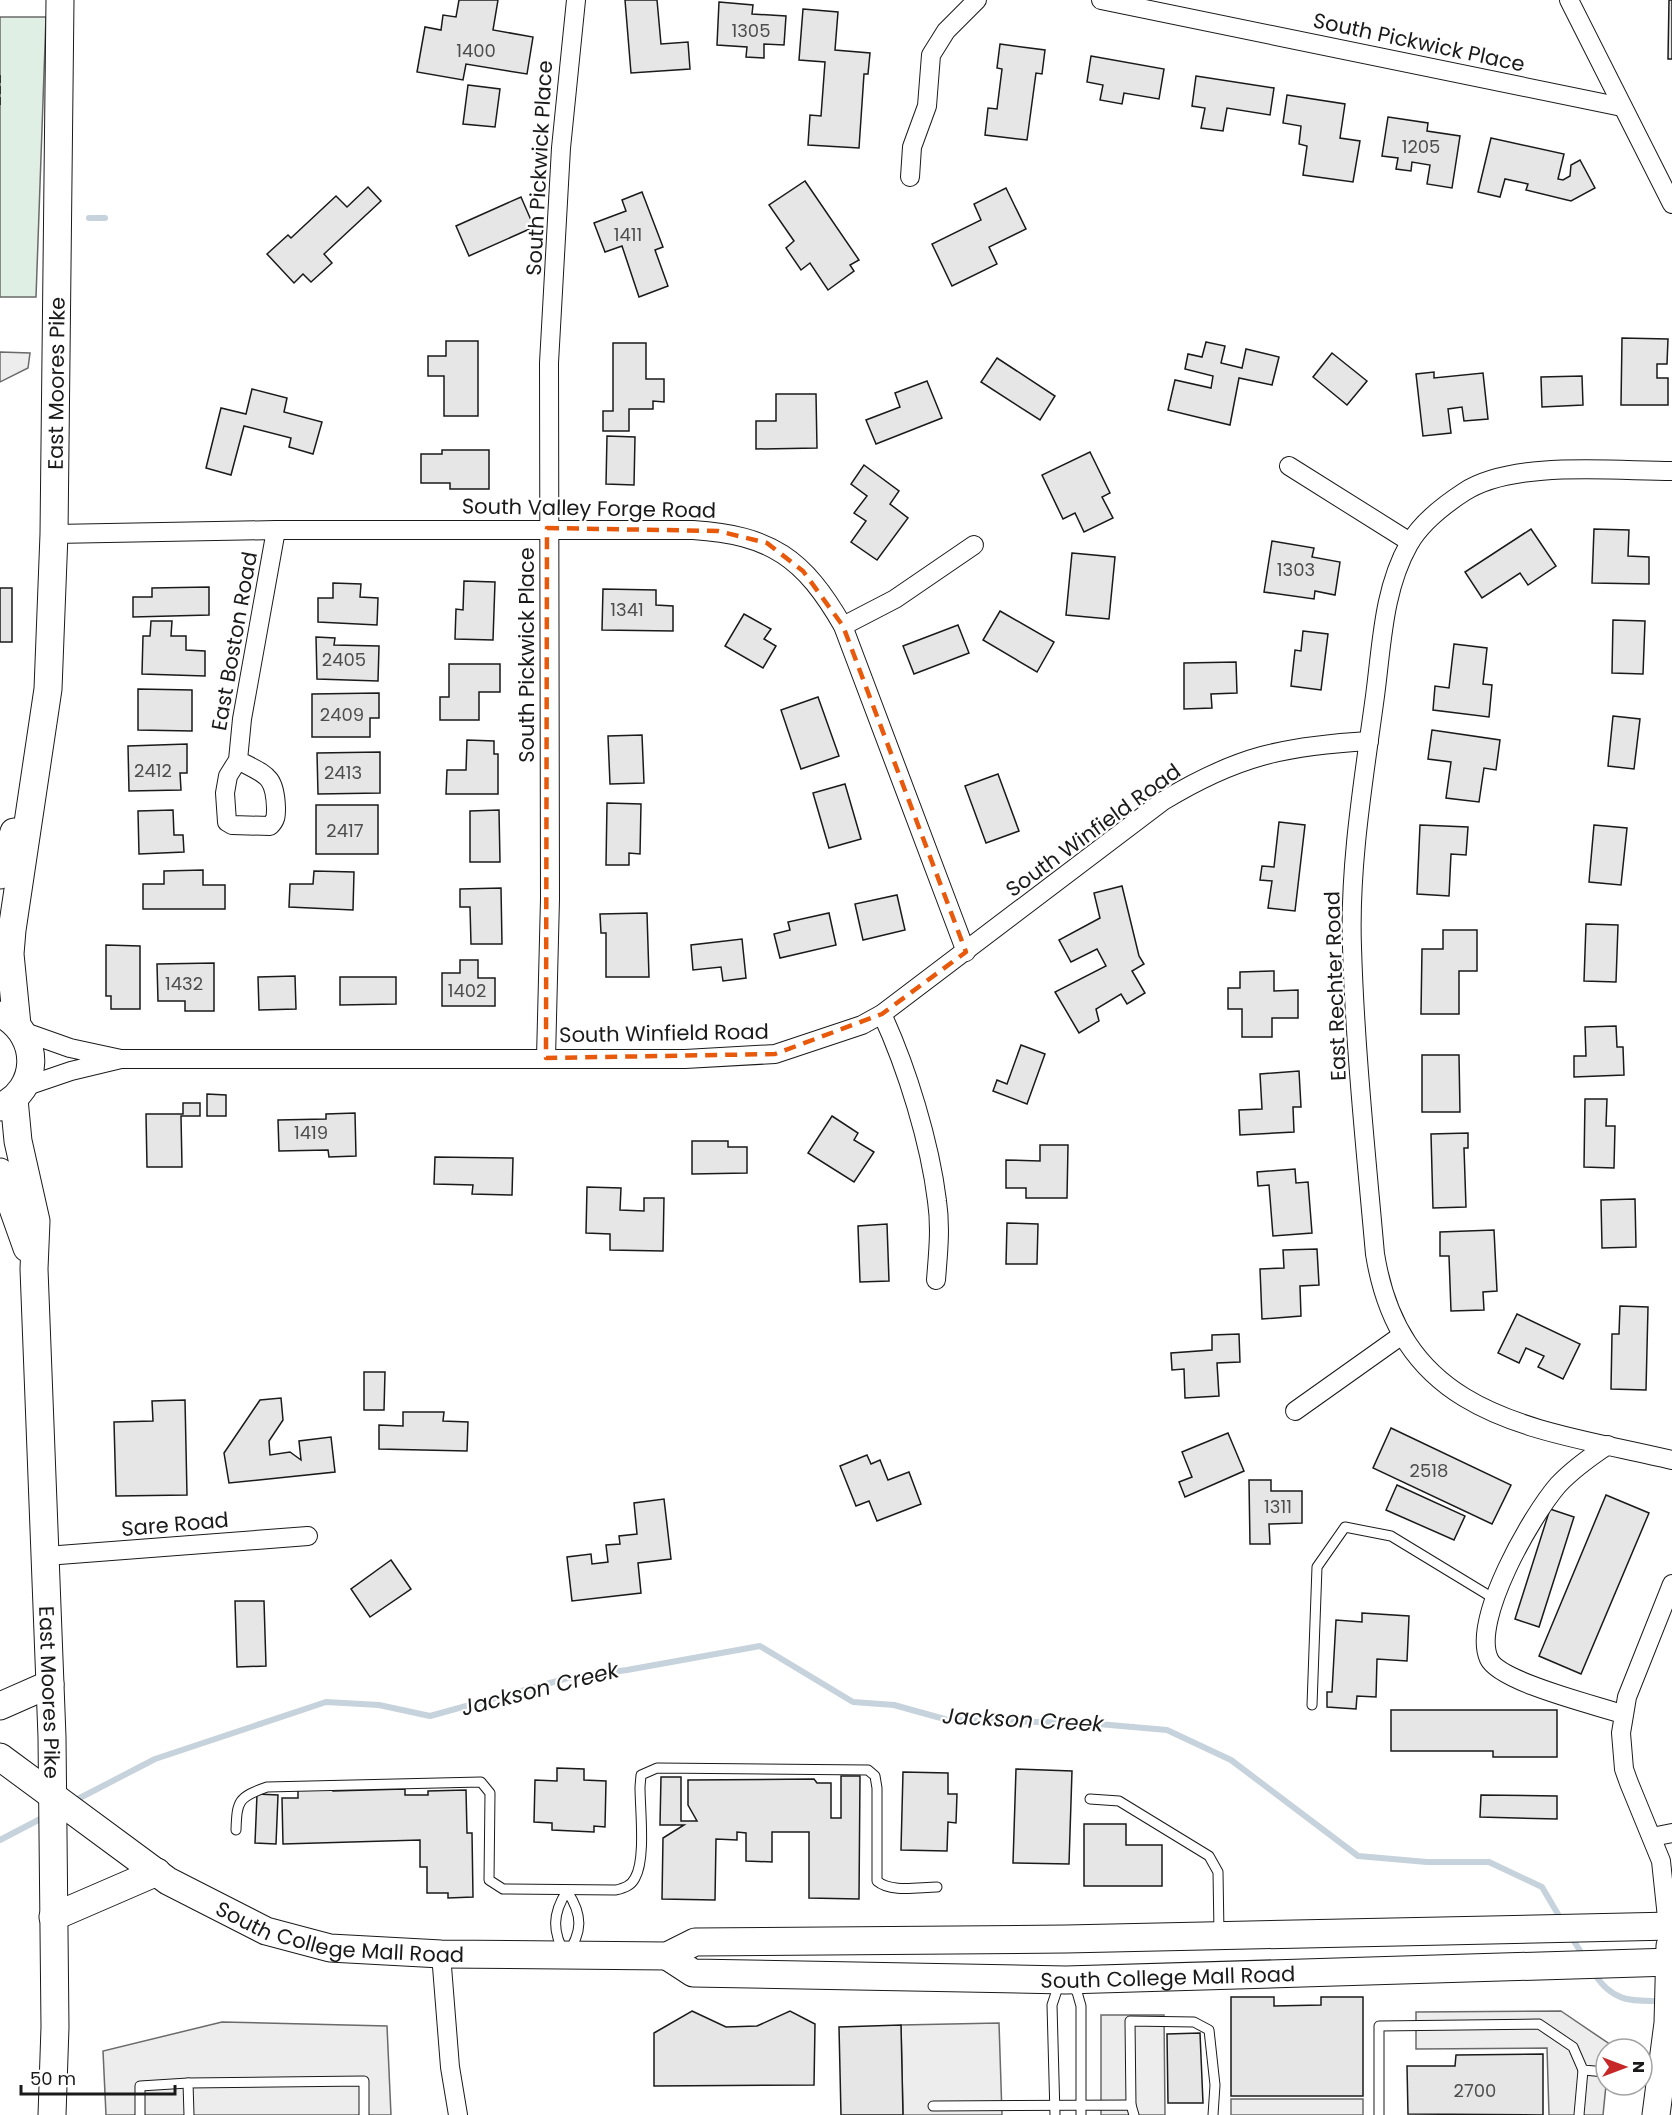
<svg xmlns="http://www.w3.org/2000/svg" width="1672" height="2115" font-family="Poppins,sans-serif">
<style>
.green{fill:#e0efe3;stroke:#6a6a6a;stroke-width:1.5}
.parking{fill:#ededed;stroke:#6a6a6a;stroke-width:1.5}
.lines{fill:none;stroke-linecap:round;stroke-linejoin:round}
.stream{stroke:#c6d2dc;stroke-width:6}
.building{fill:#e6e6e6;stroke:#1a1a1a;stroke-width:1.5}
.lane-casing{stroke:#1a1a1a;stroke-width:11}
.street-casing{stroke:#1a1a1a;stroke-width:20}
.secondary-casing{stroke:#1a1a1a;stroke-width:29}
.lane{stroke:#fff;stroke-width:9}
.street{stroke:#fff;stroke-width:18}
.secondary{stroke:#fff;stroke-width:27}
.fence{stroke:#1a1a1a;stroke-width:1.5;stroke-dasharray:8 3;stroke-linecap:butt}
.marked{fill:none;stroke:#e8590c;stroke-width:4.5;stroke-dasharray:12 8;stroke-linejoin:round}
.labels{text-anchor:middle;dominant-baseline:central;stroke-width:4.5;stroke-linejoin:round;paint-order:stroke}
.number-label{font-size:18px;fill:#4d4d4d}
.street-label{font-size:21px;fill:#1a1a1a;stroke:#fff}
.water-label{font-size:22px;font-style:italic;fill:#1a1a1a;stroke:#fff}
</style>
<rect width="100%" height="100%" fill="#fff"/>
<path class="green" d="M0 17H46L36 297H0Z"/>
<g class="parking">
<path d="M0 352 30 353 28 368 0 382Z"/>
<path d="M1561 2011 1611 2045V2049H1606V2085L1603 2115H1549L1547 2048 1416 2049V2012Z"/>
<path d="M1101 2015H1164L1165 2115H1101Z"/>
<path d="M222 2022 387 2026 391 2115H106L103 2051Z"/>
<path d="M999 2023 1002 2115H903L901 2025Z"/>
<rect x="1231" y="2099" width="132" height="16"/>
</g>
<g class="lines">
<g class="stream">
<path d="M89 218H105"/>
<path d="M72 1802 155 1759 326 1702 379 1705 430 1716 568 1678 627 1670 760 1646 853 1702 894 1705 948 1720 1087 1723 1167 1730 1231 1760 1358 1856 1427 1862H1489L1542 1887 1562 1921"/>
<path d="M0 1840 44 1817"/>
<path d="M1570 1935 1584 1957"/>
<path d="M1594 1973C1612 2002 1631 2001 1662 2001"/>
</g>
</g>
<g class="building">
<path d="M459 0H498L493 30 533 37 527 74 466 64 463 80 417 72 425 27 441 30 443 15 456 17Z"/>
<path d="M625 0H657L661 44 688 42 690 69 631 73Z"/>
<path d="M1669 0H1672V59H1668Z"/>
<path d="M719 2 753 5 752 14 786 16 784 45 764 44V58L746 57 747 47 717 45Z"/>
<path d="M803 9 838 12 835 50 870 53 868 74H864L859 148 808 145 810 115 821 116 825 62 799 60Z"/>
<path d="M1000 44 1045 50 1042 74 1036 73 1027 140 985 135 988 108 997 109 1002 69 997 68Z"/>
<path d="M1091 56 1164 69 1159 99 1124 93 1122 104 1100 100 1103 85 1087 82Z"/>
<path d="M1196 76 1274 88 1270 115 1227 108 1223 131 1201 128 1205 108 1192 106Z"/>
<path d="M468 85 500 89 495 127 463 124Z"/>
<path d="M1287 95 1345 104 1340 138 1360 141 1353 182 1303 175 1307 146 1299 144 1301 126 1283 123Z"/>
<path d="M1388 117 1428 123 1427 131 1460 136 1452 188 1427 184 1430 165 1412 162 1411 171 1396 169 1398 158 1382 156Z"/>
<path d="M1491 138 1564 154 1558 179 1563 180 1570 176 1571 165 1580 160 1595 188 1571 201 1526 190 1528 184 1505 179 1500 197 1478 192Z"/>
<path d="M805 181 859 260 850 265 854 271 828 290 810 263 801 270 786 248 794 241 769 205Z"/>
<path d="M368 187 381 201 324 254 332 263 311 282 303 274 294 283 267 254 288 235 291 238 336 196 347 207Z"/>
<path d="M1006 188 1026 229 989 247 997 264 952 286 932 244 981 220 974 204Z"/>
<path d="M642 192 663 247 655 250 668 286 639 297 622 246 605 252 594 223 626 211 622 200Z"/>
<path d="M521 197 534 227 469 256 456 226Z"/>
<path d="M1622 338 1668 339 1667 364H1657V378H1668V405H1621Z"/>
<path d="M446 341H478V416H444V376H428V356H446Z"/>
<path d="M1206 342 1225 346 1221 363 1242 368 1246 349 1279 357 1272 385 1239 378 1230 425 1168 410 1175 380 1211 388 1213 376 1185 369 1188 354 1202 357Z"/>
<path d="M613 343H646V379H664V402L653 401V409H629V431H603V411H613Z"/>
<path d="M1332 353 1367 381 1347 405 1313 377Z"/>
<path d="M997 358 1055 396 1040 420 981 382Z"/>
<path d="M1434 372V378L1483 373 1488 419 1464 421 1462 407 1448 409 1451 433 1423 436 1416 374Z"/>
<path d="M1582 376 1583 405 1542 407 1541 377Z"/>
<path d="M927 381 942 418 876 444 866 420 900 407 895 393Z"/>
<path d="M252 389 287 398 284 412 322 422 313 454 289 447 291 438 244 426 231 475 206 468 221 408 246 414Z"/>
<path d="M776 394H816L817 448 756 449V421H776Z"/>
<path d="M607 436 635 437 634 485 606 484Z"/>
<path d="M442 450H489V489H450V483H421V454H442Z"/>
<path d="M1090 452 1110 493 1102 497 1113 518 1084 532 1075 513 1063 519 1042 475Z"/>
<path d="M864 465 899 491 890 504 908 518 877 560 851 542 866 521 854 513 867 496 851 484Z"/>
<path d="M1531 529 1556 566 1528 585 1520 573 1482 598 1465 572Z"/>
<path d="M1594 529 1629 530 1628 556 1649 557V584L1592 583Z"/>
<path d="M1272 541 1314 548 1312 557 1340 562 1335 595 1315 591 1314 599 1264 592Z"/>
<path d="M1072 553 1115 557 1109 619 1066 615Z"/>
<path d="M464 581 495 582 493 640 455 639 456 609 463 610Z"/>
<path d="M333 583 361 584 360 597 378 598 377 625 318 622V598H333Z"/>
<path d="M209 587V615L133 617V597H152V588Z"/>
<rect x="0" y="588" width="12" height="54"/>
<path d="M603 589 656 590V605L673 606V631L602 630Z"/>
<path d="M1000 611 1054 642 1037 672 983 640Z"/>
<path d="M744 614 771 629 764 639 776 646 763 668 725 646Z"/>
<path d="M1613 620 1645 621 1643 674 1612 673Z"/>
<path d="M151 621H172L171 636H186V650L205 651V676L142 674 143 636H150Z"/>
<path d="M958 625 969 653 914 674 903 646Z"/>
<path d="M1303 631 1328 634 1321 690 1291 686 1295 650 1301 651Z"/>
<path d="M316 637 335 638 334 645 379 646 378 681 317 679Z"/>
<path d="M1454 644 1487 648 1483 684 1492 685 1489 717 1433 710 1435 686 1449 688Z"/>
<path d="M1236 662 1237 693 1211 694 1212 708 1184 709V663Z"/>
<path d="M449 664H500V692H479V720H440V697H449Z"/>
<path d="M138 689 192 690V731L138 730Z"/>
<path d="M379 693V718H370V737H312V694Z"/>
<path d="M818 697 839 756 801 769 781 710Z"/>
<path d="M1613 716 1640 719 1634 769 1608 766Z"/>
<path d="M1432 730 1500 740 1496 770 1484 768 1479 802 1446 798 1451 762 1428 759Z"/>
<path d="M642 735 644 783 610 784 608 736Z"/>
<path d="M467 740 494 741V754H498V794H446L447 770H466Z"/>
<path d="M187 744V773H180L181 790 129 791 128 746Z"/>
<path d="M380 752V793L318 794 317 753Z"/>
<path d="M998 774 1019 831 986 843 965 786Z"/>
<path d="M845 784 861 839 829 848 813 793Z"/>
<path d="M607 803 641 804 640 854 629 853V865H606Z"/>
<rect x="316" y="805" width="62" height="49"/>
<path d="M173 810 174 835H183L184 852 139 854 138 811Z"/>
<path d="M499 810 500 862H470V811Z"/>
<path d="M1279 822 1305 825 1295 911 1268 908 1272 881 1260 880 1262 866 1274 867Z"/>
<path d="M1420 825 1468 827 1466 855 1451 854 1449 896 1417 894Z"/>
<path d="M1594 825 1627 828 1621 885 1589 882Z"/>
<path d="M203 870V885H225V909H143V884H164V871Z"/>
<path d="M314 871 354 872 353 910 289 907 290 884H313Z"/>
<path d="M1122 886 1139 956 1144 964 1132 971 1145 993 1127 1004 1121 994 1096 1009 1099 1021 1079 1033 1055 992 1106 966 1097 949 1071 962 1059 940 1100 918 1094 893Z"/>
<path d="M501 888 502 944H471L470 907H460V889Z"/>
<path d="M897 895 905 930 863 940 855 904Z"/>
<path d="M647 913 649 977H606V933H601L600 914Z"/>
<path d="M829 913 836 945 780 958 774 934 790 930 788 922Z"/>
<path d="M1586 924 1618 925 1616 982 1584 981Z"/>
<path d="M1443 930H1477V971H1459V1014H1421L1422 949H1443Z"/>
<path d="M742 939 746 978 723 981 721 967 693 970 691 945Z"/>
<path d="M106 945 140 946V1009H111V996H106Z"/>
<path d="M460 960H478V978H495V1006H442V973H460Z"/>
<path d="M214 963V1011H185V1001H158L157 964Z"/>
<path d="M1274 971V991L1298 990V1018H1272V1037H1242V1009H1228V988H1240V972Z"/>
<path d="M295 976 296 1009 259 1010 258 977Z"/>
<path d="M340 977H396V1004L340 1005Z"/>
<path d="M1616 1026 1617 1047H1623L1624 1075 1574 1077V1056H1586L1585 1027Z"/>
<path d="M1021 1045 1045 1054 1027 1104 993 1091 997 1080 1007 1084Z"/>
<path d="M1422 1055H1459L1460 1112H1422Z"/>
<path d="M1299 1071 1301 1107H1293L1294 1132 1240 1135 1239 1110 1262 1109 1260 1074Z"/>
<path d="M207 1094 226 1095V1116H207Z"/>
<path d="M1585 1099H1607L1606 1126H1615L1614 1168 1584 1167Z"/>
<path d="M183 1103H200V1116H181L182 1167H147L146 1114H183Z"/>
<path d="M355 1113 356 1156 329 1157 328 1150 279 1151 278 1120 326 1119V1114Z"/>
<path d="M832 1116 858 1133 854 1140 874 1152 854 1182 808 1153Z"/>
<path d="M1468 1133V1148H1464L1466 1207 1433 1208 1431 1134Z"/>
<path d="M692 1141H728V1147H747V1173L692 1174Z"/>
<path d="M1040 1145H1068L1067 1198H1026V1188H1006V1160L1040 1161Z"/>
<path d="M435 1157 513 1158 512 1195 472 1194 473 1185 434 1184Z"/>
<path d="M1295 1169 1296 1183 1308 1182 1312 1233 1273 1236 1269 1185 1258 1186 1257 1172Z"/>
<path d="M587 1187 621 1188 620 1210 644 1211V1198H664L663 1251 610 1250V1234L586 1233Z"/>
<path d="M1635 1199 1636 1247 1602 1248 1601 1200Z"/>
<path d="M1007 1223 1038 1224 1037 1264H1006Z"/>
<path d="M887 1224 889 1281 860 1282 858 1226Z"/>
<path d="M1494 1230 1497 1291 1483 1292 1484 1310 1451 1311 1449 1256H1440V1232Z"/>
<path d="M1317 1249 1319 1285 1300 1286 1301 1316 1262 1319 1260 1269 1284 1268 1283 1250Z"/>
<path d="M1620 1306 1648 1307 1646 1390 1611 1389 1612 1334H1619Z"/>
<path d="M1517 1314 1580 1344 1563 1379 1538 1367 1544 1356 1526 1348 1519 1363 1498 1353Z"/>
<path d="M1239 1334 1240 1362 1217 1363 1219 1396 1185 1398 1184 1369 1172 1370 1171 1353 1212 1350V1335Z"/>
<path d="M364 1372H385L384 1410H364Z"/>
<path d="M281 1398 283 1420 269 1441 270 1455 290 1452 301 1460 299 1441 331 1437 335 1472 229 1483 224 1453 260 1400Z"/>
<path d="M185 1400 187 1495 116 1496 114 1422 153 1421 152 1401Z"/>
<path d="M403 1412H444L443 1421 468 1422 467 1451 379 1449V1425L403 1426Z"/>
<path d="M1391 1428 1511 1485 1492 1524 1373 1468Z"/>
<path d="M1228 1433 1244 1471 1185 1497 1179 1482 1192 1477 1182 1452Z"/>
<path d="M867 1455 871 1464 880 1460 888 1480 909 1472 921 1504 877 1521 869 1501 856 1506 840 1466Z"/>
<path d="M1249 1480H1271V1491H1302V1523L1269 1524 1270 1544H1250Z"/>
<path d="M1397 1485 1465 1516 1454 1540 1386 1510Z"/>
<path d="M1606 1495 1649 1513 1581 1674 1539 1656Z"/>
<path d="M664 1499 671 1559 638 1563 641 1593 572 1601 567 1557 591 1554 592 1564 608 1562 606 1545 620 1544 619 1536 637 1534 634 1503Z"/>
<path d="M1550 1509 1574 1517 1539 1627 1515 1619Z"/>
<path d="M391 1560 411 1589 370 1617 351 1589Z"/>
<path d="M235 1601H264L266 1666 237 1667Z"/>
<path d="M1362 1613 1409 1616 1407 1661 1377 1659 1376 1697 1357 1696 1356 1709 1327 1707V1692H1332L1336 1620 1362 1622Z"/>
<path d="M1391 1710H1557V1757H1493V1751H1391Z"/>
<path d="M557 1768 584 1769V1780L606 1781 605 1827 594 1826V1832L552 1830V1823L534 1822 535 1780 557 1781Z"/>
<path d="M1016 1769 1072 1771 1069 1864 1013 1863Z"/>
<path d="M903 1772 948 1773V1794H957L956 1823 948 1822 947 1851 901 1850Z"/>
<path d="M841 1776H860L859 1899 809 1898V1832H772V1862L746 1861V1833L737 1832V1840L716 1839 715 1900 662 1899 663 1838 684 1825H660L661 1777H681V1821H697L688 1805V1780L814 1779 817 1783H831V1818H841Z"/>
<path d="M333 1788V1791L405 1789V1795H428V1791L466 1790 467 1833H472L473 1897 448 1898V1893H427V1867H420V1840L283 1844 282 1798H298V1790Z"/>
<path d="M257 1794 278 1795 276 1844 255 1843Z"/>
<path d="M1481 1795 1557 1796V1819L1480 1817Z"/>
<path d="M1084 1824H1126V1845H1162V1886H1084Z"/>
<path d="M1231 1997H1274V2006L1321 2005V1997H1363V2096H1231Z"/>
<path d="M692 2011 726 2027 757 2026 790 2011 815 2024 814 2085 654 2086V2033Z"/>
<path d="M901 2025 903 2115H841L839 2027Z"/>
<path d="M1200 2033 1203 2103H1168L1167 2034Z"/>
<path d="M1543 2054V2115L1408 2114 1407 2066H1455L1456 2055Z"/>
</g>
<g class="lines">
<defs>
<g id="lane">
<path d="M1312 1705 1317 1567 1345 1527 1391 1536 1493 1598"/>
<path d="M1090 1799 1119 1801 1209 1856 1218 1872 1219 1933"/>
<path d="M236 1830C237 1801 238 1797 267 1787L481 1782 490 1793 489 1880 503 1889 616 1890C624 1888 631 1886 635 1878 646 1859 640 1810 640 1787L641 1775 657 1768 868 1770 875 1776 877 1788V1881C891 1893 919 1887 937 1887"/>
<path d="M567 1891C583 1915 583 1932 566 1956 552 1932 552 1914 567 1891Z"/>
<path d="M1071 1985 1077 1992 1081 2006V2115"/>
<path d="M1642 2074 1660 2076"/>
<path d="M1131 2105 1130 2021 1194 2022 1209 2030 1215 2085 1213 2115"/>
<path d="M933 2106 1131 2105 1134 2115"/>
<path d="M140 2115V2086L188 2083"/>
<path d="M189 2115 188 2083 364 2081V2115"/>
<path d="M1055 2115 1052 2005 1057 1990 1062 1984"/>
<path d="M1379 2115V2026L1539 2024 1573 2047 1583 2070 1606 2072"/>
<path d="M1579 2115 1583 2070"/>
</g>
<g id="street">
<path d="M1101 0 1622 107"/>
<path d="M1569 0 1672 204"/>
<path d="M910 177 912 147 927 106 931 55 946 31 977 0"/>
<path d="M1289 466 1410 542"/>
<path d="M1672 471C1613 471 1513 460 1464 492 1444 505 1421 523 1409 544 1383 590 1382 644 1375 696 1364 778 1349 864 1352 947 1355 1049 1366 1153 1375 1254 1402 1421 1537 1428 1672 1460"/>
<path d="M54 534 276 530H693C771 535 804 558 843 626L966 952"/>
<path d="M843 626 895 599 974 545"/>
<path d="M238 760C265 775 275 774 276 808 276 816 276 820 270 826L232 825 227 822 225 793 228 776 238 760 242 719 276 530"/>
<path d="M882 1014C907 1068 930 1143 937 1201 941 1228 938 1254 936 1280"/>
<path d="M22 1031 70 1048 121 1059 71 1071 24 1087"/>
<path d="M546 1058 550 899 549 363 561 148 576 0"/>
<path d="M121 1059H685L775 1054 862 1025 882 1014 1163 801C1237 756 1284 746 1369 741"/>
<path d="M1295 1411 1402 1335"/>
<path d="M1608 1445C1590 1457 1572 1470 1558 1485 1532 1515 1471 1620 1489 1659 1500 1682 1595 1705 1622 1714"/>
<path d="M46 1556 308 1536"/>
<path d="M1652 1837 1672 1833"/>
<path d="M1668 1927 1661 1861 1629 1783 1624 1769 1621 1733 1627 1697 1672 1584"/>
<path d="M441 1954 450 2067 458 2115"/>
</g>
<g id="secondary">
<path d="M0 875 14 832"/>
<path id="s1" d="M17 1025 10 954 12 930 48 689 54 534 60 0"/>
<path id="s2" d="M14 1099 18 1141 36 1221 34 1269 52 1737 55 2027 52 2115"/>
<path d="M0 1107C40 1089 41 1037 3 1015"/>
<path d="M0 1172 27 1248"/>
<path d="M0 1706 50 1684"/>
<path id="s3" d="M0 1757 168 1881 266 1931 330 1948 441 1954 667 1956 695 1942 1066 1939 1672 1926"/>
<path d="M53 1917 157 1872"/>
<path id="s4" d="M667 1956 693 1973 1066 1980 1672 1962"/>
<path d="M1656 2115 1668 2023 1670 1946"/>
</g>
</defs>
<use href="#lane" class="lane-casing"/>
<use href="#street" class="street-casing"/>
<use href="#secondary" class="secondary-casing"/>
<use href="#lane" class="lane"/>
<use href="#street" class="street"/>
<use href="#secondary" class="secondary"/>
<path class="fence" d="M0 75V105"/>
</g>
<path class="marked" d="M547 528 718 531 767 543 803 571 843 626 966 952 882 1014 775 1054 546 1058Z"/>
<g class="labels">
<g class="number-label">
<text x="751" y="30">1305</text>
<text x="476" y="50">1400</text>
<text x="1421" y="146">1205</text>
<text x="628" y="234">1411</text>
<text x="1296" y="569">1303</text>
<text x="627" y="609">1341</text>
<text x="344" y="659">2405</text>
<text x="342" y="714">2409</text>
<text x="153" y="770">2412</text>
<text x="343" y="772">2413</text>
<text x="345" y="830">2417</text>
<text x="184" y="983">1432</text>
<text x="467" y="990">1402</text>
<text x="311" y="1132">1419</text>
<text x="1429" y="1470">2518</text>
<text x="1278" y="1506">1311</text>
<text x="1475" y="2090">2700</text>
</g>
<g class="street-label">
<text transform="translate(1419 42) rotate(12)">South Pickwick Place</text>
<text transform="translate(539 168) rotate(-87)">South Pickwick Place</text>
<text stroke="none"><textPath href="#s1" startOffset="645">East Moores Pike</textPath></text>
<text transform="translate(589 508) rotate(1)">South Valley Forge Road</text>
<text transform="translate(234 641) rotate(-80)">East Boston Road</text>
<text transform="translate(526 655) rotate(-90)">South Pickwick Place</text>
<text transform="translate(1093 830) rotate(-36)">South Winfield Road</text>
<text transform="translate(1335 986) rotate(-92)">East Rechter Road</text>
<text transform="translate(664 1033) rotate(-1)">South Winfield Road</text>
<text transform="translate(175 1524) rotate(-5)">Sare Road</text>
<text stroke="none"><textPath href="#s2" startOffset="596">East Moores Pike</textPath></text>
<text stroke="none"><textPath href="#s3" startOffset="392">South College Mall Road</textPath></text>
<text stroke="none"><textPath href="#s4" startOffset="506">South College Mall Road</textPath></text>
</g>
<g class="water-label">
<text transform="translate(540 1689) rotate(-14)">Jackson Creek</text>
<text transform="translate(1023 1720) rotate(3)">Jackson Creek</text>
</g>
</g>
<g transform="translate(1624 2067) rotate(90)"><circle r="28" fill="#ffffff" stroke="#a3a3a3" stroke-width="1.5"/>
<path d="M0-4.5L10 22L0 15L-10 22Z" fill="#c62828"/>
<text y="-9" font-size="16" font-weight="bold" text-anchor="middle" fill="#1a1a1a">N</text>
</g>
<path d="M21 2085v9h154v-9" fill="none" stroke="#1a1a1a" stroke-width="3"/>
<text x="30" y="2085" font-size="18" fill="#1a1a1a" stroke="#ffffff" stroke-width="4.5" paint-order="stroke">50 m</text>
</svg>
